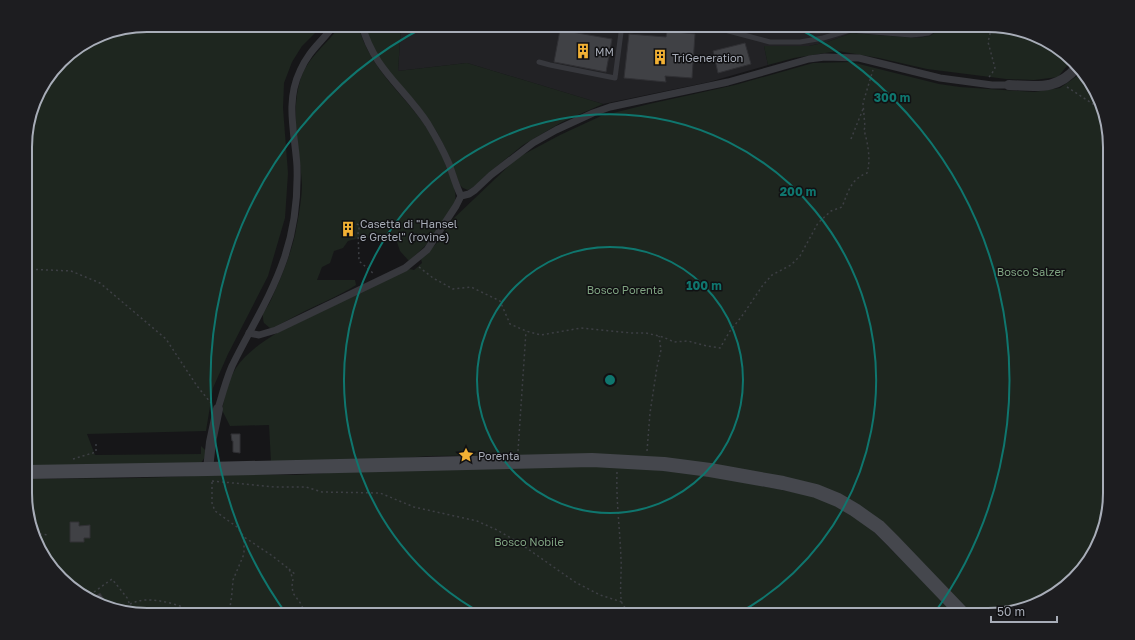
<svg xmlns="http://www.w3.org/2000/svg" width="1135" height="640" font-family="'Golos Text',sans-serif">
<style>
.built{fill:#222225}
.green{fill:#1e261f}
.building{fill:#404145;stroke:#303034}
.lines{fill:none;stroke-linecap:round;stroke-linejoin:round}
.path{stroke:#3d3f44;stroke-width:1.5;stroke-dasharray:2 3;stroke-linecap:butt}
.service{stroke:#37383d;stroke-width:5}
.pedestrian{stroke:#37383d;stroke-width:7}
.minor{stroke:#37383d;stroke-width:10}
.secondary{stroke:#45474d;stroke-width:14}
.ring{fill:none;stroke:#0f766e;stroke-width:2}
.labels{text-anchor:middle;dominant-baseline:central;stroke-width:3;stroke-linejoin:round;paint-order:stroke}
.poi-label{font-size:11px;fill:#a8adb8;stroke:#111113;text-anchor:start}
.park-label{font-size:11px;fill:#7fa381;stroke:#111113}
.rim{fill:none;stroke:#a8adb8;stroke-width:2}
.centre{fill:#0f766e;stroke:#111113;stroke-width:2}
.ring-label{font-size:12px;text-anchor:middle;font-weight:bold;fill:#0f766e;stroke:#111113;stroke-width:3;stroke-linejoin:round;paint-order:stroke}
</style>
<rect width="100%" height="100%" fill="#161618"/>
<path class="built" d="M401 25H940L938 30 930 36 917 38 852 33 827 42 809 46H764L768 65 709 82 603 104 467 63 398 71Z"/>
<g class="green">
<path d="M147 25H323L302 46 292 62 284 83 283 108 288 173 285 218 268 276 228 354 213 388 206 431 87 434 95 455 201 454V446L205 450V457L201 463 26 466V131L38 93 66 55 101 34Z"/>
<path d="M340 25H358C370 71 404 93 428 130 437 143 443 157 448 171 452 180 457 192 455 201 453 210 432 239 425 246 420 251 414 256 409 261L400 251 397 242 389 233 383 235 379 241 363 237 348 241 343 248 334 251 330 263 322 267 317 280H355L356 285C339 296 321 303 303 312 293 317 283 323 273 328H270L264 323C263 321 263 317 263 314 266 308 271 302 273 295 282 276 290 256 295 235 298 220 302 199 302 184 300 150 290 115 300 81 308 55 327 46 340 25Z"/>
<path d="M366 25H401L398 71 467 63 603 104 562 122 523 145 485 176 477 185 468 190 463 188 460 185 444 146 437 132 416 102 389 73 369 40Z"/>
<path d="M940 25H988L1049 41 1070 62 1058 77 1034 80 1006 79 927 69 879 58 838 51 794 58 768 65 764 46H809L827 42 852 33 917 38 930 36 938 30Z"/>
<path d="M851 62 939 84 960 87 1034 92 1060 88 1077 76 1081 71 1090 80 1110 139V501L1094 554 1055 595 996 615H972L892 532 829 490 553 455 428 456 392 459 271 462 269 425 230 426 222 410C225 396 228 380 236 368 245 354 261 343 275 334L409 269 414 270 422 263 421 259 436 244 453 219 517 158 560 135 601 116 649 104 735 85 813 63Z"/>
<path d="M614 466 707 475 808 495 833 504 868 526 956 615H147L86 599 46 561 26 509V479L141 478 244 474 295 475 376 470Z"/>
</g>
<g class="building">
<path d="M560 30 612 39 606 72 554 62Z"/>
<path d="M667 31 695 34 692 78 665 76 666 82 624 78 629 34 666 37Z"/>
<path d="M745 43 751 64 718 73 713 51Z"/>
<path d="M231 434H240V453L233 452V441H232Z"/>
<path d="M70 522H79V526L90 525V538H84V542H70Z"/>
<path d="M100 593 107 604 90 600Z"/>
</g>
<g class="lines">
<g class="path">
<path d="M989 77 991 75 995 68 988 42 992 26"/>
<path d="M1067 87 1099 108"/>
<path d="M851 139 863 109"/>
<path d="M343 224 350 221 359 225V231L358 232 359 261 374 274"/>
<path d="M419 267 433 278 453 289 471 287 500 301 510 324 526 331 541 335 581 328 632 333H646L663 337 674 342 688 341 707 346 720 348 730 331 742 316 763 285 772 275 791 265 800 256 818 223 831 211 842 207C848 192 851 179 867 173 871 160 868 144 864 130L865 127 863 103 873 70"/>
<path d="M26 269 71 271 100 283 166 339 197 386 211 403"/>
<path d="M518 451 526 331"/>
<path d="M647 451 650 413 657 367 661 350 659 336"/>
<path d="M73 459 96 452V444"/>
<path d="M617 472C616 501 620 530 621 559 622 569 619 594 622 603 624 607 628 611 632 615"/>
<path d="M212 481 275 487H306L322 492 380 493 414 507 477 521 497 530 518 542 575 582 600 595 622 602"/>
<path d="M212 482V503L215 511 237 527 244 537 271 555 289 569 293 579 292 586 293 593 301 604 306 615"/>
<path d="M35 532 40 534 49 535"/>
<path d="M289 569 296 575"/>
<path d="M94 592 112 579 128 599 131 611"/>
<path d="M130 604C135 602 140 600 146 600 159 599 187 606 197 615"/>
<path d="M229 615 232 593 233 580 244 554V537"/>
</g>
<g class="service">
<path d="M706 25 770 42H800L823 38 850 30 911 35 921 34 928 33 933 30 937 25"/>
<path d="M835 25 845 28"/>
<path d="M749 26 817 31 843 30"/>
<path d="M539 62 550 65 615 78 622 25H630"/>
</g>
<g class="pedestrian">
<path d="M362 25C374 70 404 87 428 124 436 137 443 150 449 164 453 175 456 186 461 196"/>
<path d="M249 333 259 335 276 330 405 268 427 250 456 206 461 196 469 194 475 190 491 175 533 143 556 130 593 113 610 107 728 82 809 59 825 57 859 58 940 78 992 85H1009"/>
<path d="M218 409C222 395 226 380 232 366 249 331 271 297 284 259 294 230 298 197 297 166 295 134 285 102 300 71 309 50 322 42 334 25"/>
</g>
<g class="minor">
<path d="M1009 85C1037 86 1057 91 1077 67"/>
<path d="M208 469 211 442 218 409"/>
</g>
<path class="secondary" d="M26 472 208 469 592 460 664 464 710 470 783 483 816 491 838 500 855 510 879 527 893 541 964 615"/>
</g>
<g class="ring">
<circle cx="610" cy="380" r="133"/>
<path d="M485 615A266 266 0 1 1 737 614"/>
<path d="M287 615A399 399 0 0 1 426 26M794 26A399 399 0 0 1 933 615"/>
</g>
<defs>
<symbol id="building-bare" viewBox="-9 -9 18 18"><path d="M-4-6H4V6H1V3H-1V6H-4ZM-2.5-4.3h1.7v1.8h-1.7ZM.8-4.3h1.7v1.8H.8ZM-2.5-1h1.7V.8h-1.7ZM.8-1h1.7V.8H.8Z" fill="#f2b134" stroke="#111113" stroke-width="2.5" paint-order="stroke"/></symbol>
<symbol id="sight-bare" viewBox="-9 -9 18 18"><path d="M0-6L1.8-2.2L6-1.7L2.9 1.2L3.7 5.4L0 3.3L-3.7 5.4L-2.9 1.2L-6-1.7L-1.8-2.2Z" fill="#f2b134" stroke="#111113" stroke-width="2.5" paint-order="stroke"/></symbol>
</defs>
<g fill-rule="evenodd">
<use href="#building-bare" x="572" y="40" width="22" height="22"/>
<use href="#building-bare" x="649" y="46" width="22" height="22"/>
<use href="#building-bare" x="337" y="218" width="22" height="22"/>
<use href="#sight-bare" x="455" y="444" width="22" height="22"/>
</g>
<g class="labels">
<g class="poi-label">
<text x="595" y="51">MM</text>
<text x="672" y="57">TriGeneration</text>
<text x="360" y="223">Casetta di "Hansel<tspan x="360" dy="13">e Gretel" (rovine)</tspan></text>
<text x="478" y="455">Porenta</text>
</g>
<g class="park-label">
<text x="1031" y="271">Bosco Salzer</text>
<text x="625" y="289">Bosco Porenta</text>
<text x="529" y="541">Bosco Nobile</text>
</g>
</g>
<path d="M0 0H1135V640H0ZM147 32H988A115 115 0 0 1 1103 147V493A115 115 0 0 1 988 608H147A115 115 0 0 1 32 493V147A115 115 0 0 1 147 32Z" fill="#1d1d20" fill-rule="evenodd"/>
<path class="rim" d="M147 32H988A115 115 0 0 1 1103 147V493A115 115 0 0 1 988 608H147A115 115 0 0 1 32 493V147A115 115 0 0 1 147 32Z"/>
<circle cx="610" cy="380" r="6" class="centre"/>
<g class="ring-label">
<text x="892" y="102">300 m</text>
<text x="798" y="196">200 m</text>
<text x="704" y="290">100 m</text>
</g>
<path d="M991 616v6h66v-6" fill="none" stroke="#a8adb8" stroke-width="2"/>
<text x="997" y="616" font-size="12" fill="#a8adb8" stroke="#111113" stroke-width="3" paint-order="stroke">50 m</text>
</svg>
